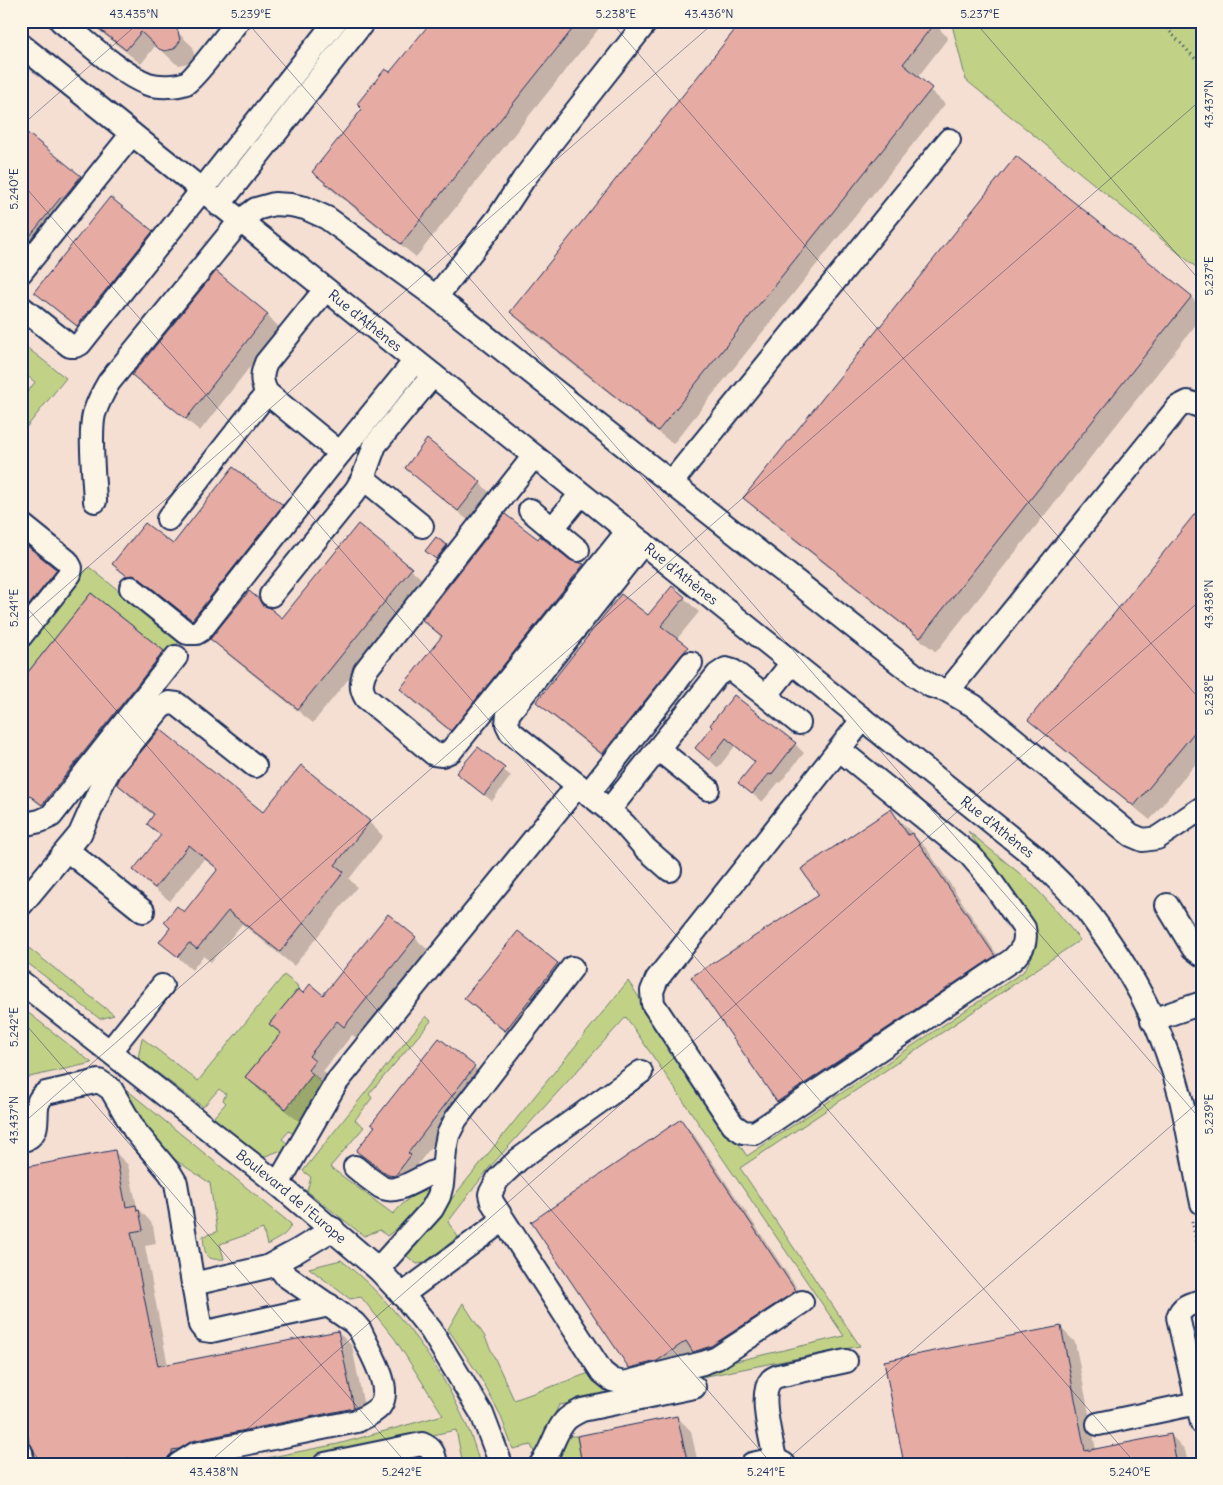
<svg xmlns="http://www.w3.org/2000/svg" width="1223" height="1485" font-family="Delius,sans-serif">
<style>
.green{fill:#c1d287;stroke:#6e8072}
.shadow{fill:#0003}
.building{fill:#e6aca4;stroke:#1b2f5e}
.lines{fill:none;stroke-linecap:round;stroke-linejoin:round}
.minor-casing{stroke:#1b2f5e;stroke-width:26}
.path{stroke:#1b2f5e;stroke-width:3;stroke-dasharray:1 4;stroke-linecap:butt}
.minor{stroke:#fcf5e5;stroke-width:22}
.ticks{fill:none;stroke:#1b2f5e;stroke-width:1;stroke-opacity:0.45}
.labels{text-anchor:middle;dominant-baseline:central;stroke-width:4;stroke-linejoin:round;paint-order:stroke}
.street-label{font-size:14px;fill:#1b2f5e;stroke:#fcf5e5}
.neatline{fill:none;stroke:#1b2f5e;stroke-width:2}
.ticks-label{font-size:12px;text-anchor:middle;fill:#1b2f5e}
</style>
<rect width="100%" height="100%" fill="#f5dfd2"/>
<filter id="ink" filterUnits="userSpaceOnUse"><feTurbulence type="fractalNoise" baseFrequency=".02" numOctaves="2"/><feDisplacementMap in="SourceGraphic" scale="10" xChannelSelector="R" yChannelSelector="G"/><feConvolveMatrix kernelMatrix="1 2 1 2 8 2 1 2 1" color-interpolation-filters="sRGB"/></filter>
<g filter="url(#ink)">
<g class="green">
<path d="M951 21H1192L1202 31V272L966 80Z"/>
<path d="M21 343 66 378 21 434V401L35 382 21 371Z"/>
<path d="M89 567 181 640 168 654 91 593 21 681V652Z"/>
<path d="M968 831 1030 882 1054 908 1080 940 740 1168 860 1346 559 1405 540 1445 534 1452 531 1445 513 1449 500 1414 480 1377 448 1329 463 1303 485 1337 514 1400 592 1372 642 1383 844 1336 626 1017 489 1168 448 1222 458 1237 424 1263 417 1264 404 1254 441 1212 628 981 747 1156 1023 972C1030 961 1037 950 1036 936 1034 917 981 851 968 831Z"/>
<path d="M21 942 114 1015 100 1019 21 958Z"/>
<path d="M284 975 297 985 298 989 269 1024 281 1033 245 1077 285 1109 313 1074 321 1082 323 1089 299 1138 289 1131 282 1139 293 1148 287 1158 279 1151 263 1157 213 1118 226 1103 223 1100 226 1094 219 1089 203 1107 138 1058 142 1038 198 1081Z"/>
<path d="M21 1007 92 1063 25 1078 21 1110Z"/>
<path d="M426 1016 431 1021 369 1094 372 1098 355 1120 364 1127 330 1167 393 1214C402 1205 413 1191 427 1191L430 1194 414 1215 387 1236 380 1230 364 1236 307 1191 311 1177 303 1171Z"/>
<path d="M122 1086 291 1224C288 1235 277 1239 267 1245L263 1229 220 1244 224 1259C204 1261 205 1254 203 1236L217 1232 210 1183 177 1161 163 1150 119 1095Z"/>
<path d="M341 1260C395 1303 438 1361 466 1424 472 1436 476 1451 480 1464H463L456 1430 296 1464H236L338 1444 443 1415 395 1339 361 1297 350 1299 309 1268Z"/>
<path d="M568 1436H577L582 1464H554Z"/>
</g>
<g class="shadow">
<path d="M87 21H175L171 26 193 47 194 56 188 63 179 65 175 63 156 45 141 64Z"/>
<path d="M433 21H605L416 257 328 187 314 172Z"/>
<path d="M934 23 948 38 917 78 945 104 673 444 526 327 512 312Z"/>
<path d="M21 130 81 177 95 191 21 280Z"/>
<path d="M1016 158 1191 297 1202 308V317L936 652 759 512 744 498Z"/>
<path d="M152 232 162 243 89 336 46 302 36 292Z"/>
<path d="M267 315 280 328 200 431 147 388 134 375Z"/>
<path d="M1202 467V477L1198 472Z"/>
<path d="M406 468 480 483 491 494 469 521 417 478Z"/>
<path d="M282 506 296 520 207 633 155 592 129 578 114 564 173 546Z"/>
<path d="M1202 507V756L1150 820 1044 734 1029 719Z"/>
<path d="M21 539 23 544 56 571 70 585 25 643 21 655Z"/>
<path d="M437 539 449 549 440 562 430 554Z"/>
<path d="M538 541 569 561 582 564 598 580 466 744 416 704 402 689 442 638 423 620Z"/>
<path d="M411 569 426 583 313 723 226 653 212 639 258 600 283 620Z"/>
<path d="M684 598 699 612 677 639 702 662 618 768 552 716 538 702 648 617Z"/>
<path d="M163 652 178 666 58 819 21 790V682Z"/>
<path d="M713 727 795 744 804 753 780 783 779 782 762 802 739 783 756 763 735 746 718 768 697 748Z"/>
<path d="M478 749 511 776 492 801 465 780Z"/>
<path d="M118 784 263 814 369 822 383 836 349 879 357 887 294 966 242 924 211 962 203 956 192 970 161 942 218 870 204 859 170 901 148 884 134 870 161 836 149 823 154 816 132 798Z"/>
<path d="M891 811 927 849 1008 971 792 1116 778 1102 693 977 820 896Z"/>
<path d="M415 938 430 952 359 1040 352 1035 323 1071 328 1076 322 1084 327 1089 301 1123 261 1092 247 1077 281 1035 271 1024 303 994 324 997Z"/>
<path d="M557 964 568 974 516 1041 476 1009 466 998Z"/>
<path d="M439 1040 474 1067 485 1078 418 1164 421 1167 400 1186 369 1162 358 1151Z"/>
<path d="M681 1121 695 1136 809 1306 645 1382 630 1367Z"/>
<path d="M114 1151 128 1165 137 1207 150 1221 153 1226 156 1244 145 1246 168 1366 338 1332 352 1346 367 1422 191 1464H36Z"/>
<path d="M1060 1327 1075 1342 1096 1450 1171 1435 1185 1450 1188 1464H906Z"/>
<path d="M677 1417 691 1431 698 1464H583Z"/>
</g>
<g class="building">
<path d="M89 21H164L175 27 178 31 180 41 174 49 164 51 159 49 141 32 126 50Z"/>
<path d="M432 21H579L401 244 312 172 362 109 357 104 385 69 390 72Z"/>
<path d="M742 21H936L903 64 932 88 658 431 510 312Z"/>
<path d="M21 128 81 176 64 197 62 196 21 247Z"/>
<path d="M1016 156 1192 296 920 638 743 498Z"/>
<path d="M110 197 153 231 77 326 34 292Z"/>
<path d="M216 271 268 314 186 419 132 375Z"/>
<path d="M427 439 481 482 458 511 405 468Z"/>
<path d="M233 467 283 505 192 620 139 578 133 575 127 576 112 564 145 523 173 544Z"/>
<path d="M1202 505V723L1134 806 1028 720Z"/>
<path d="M505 514 538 539 540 536 570 560 584 564 451 731 400 689 442 636 422 620Z"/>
<path d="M358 524 412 568 298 709 210 639 249 591 259 599 262 605 270 608 282 618Z"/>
<path d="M436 537 447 545 436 559 425 551Z"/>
<path d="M21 541 57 570 21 615Z"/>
<path d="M672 586 685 597 661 626 688 647 602 754 536 702 621 594 648 615Z"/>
<path d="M91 593 164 651 42 805 21 789V681Z"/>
<path d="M734 695 796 743 771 775 769 774 752 794 738 783 755 762 726 738 709 760 695 748 712 727 710 725Z"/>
<path d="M160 729 263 812 301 765 370 821 335 865 344 872 280 952 228 911 197 949 189 943 178 957 159 942 170 928 164 922 177 906 184 912 218 869 189 845 155 888 133 870 161 835 147 824 154 814 117 784 121 776Z"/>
<path d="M478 747 505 768 484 795 456 773Z"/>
<path d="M891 809 908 835 912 833 995 956 777 1102 691 977 819 895 801 869Z"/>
<path d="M388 914 416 937 344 1027 337 1021 309 1056 315 1061 308 1070 313 1074 286 1109 245 1077 281 1033 269 1024 298 989 303 993 310 984 323 995Z"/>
<path d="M518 931 558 963 505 1031 464 998Z"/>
<path d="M439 1038 475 1066 408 1153 411 1155 395 1176 388 1175 356 1151 375 1126 371 1124Z"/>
<path d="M681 1119 796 1291 711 1346 693 1352 686 1341 657 1361 629 1368 531 1222Z"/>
<path d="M115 1150 126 1207 136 1205 137 1211 139 1210 143 1230 131 1232 158 1366 338 1331 354 1408 192 1441 179 1449 172 1450V1453L168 1457 166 1462 158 1464H131L129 1458 99 1464H36L34 1450 29 1442 21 1400V1168Z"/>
<path d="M1061 1326 1085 1451 1171 1434 1177 1464H904L884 1361Z"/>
<path d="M677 1416 688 1464H582L577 1436Z"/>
</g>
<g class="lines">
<defs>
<g id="minor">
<path d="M61 21C86 41 119 73 148 84 158 87 176 87 186 83 194 79 230 31 238 21"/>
<path id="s1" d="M21 45 1035 857C1053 876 1074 894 1090 915 1130 968 1164 1030 1180 1095 1189 1131 1194 1168 1202 1203"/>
<path d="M219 205 364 21"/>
<path d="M21 272 132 134"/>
<path d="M325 290 266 363C261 375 261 382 267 393L340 453 415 361"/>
<path d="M436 297 916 676 931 686 948 691 1178 407 1188 402 1202 407"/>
<path d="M21 307 70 346H75L80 344 336 21"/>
<path d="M534 456 365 671C361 682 360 688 366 698L434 754 442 755 451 751 628 531"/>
<path d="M363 478 422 526"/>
<path d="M671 483 949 140"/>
<path d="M95 501C94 478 89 435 94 414 98 402 103 392 109 382L240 221 256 209 274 204 291 205 305 208 327 218 436 297 498 218 523 180 554 139 647 21"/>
<path d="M530 510 578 550"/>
<path d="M168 519 267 393"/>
<path d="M21 524 67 561 71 568 70 574 21 636"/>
<path d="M552 529 581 494"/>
<path d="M643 543 508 714 507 724 511 732 609 810 625 825 645 848 670 870"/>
<path d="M131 588 187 633H196L201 630 340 453"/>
<path d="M271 595 356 490 363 478 375 445 433 375"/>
<path d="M948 691 974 706 1131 835 1143 840 1157 838 1202 808"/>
<path d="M766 696 799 723"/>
<path d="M658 749 708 789"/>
<path d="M840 750 970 855 983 870 1024 928C1027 943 1023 949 1012 960L755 1133 743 1132 733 1125 653 1004 652 991 657 979 863 719"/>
<path d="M588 794 691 663"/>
<path d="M609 810 717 675 726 669 733 671 766 696 792 663"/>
<path d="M21 825 40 821 51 816 176 657"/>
<path d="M67 850 143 911"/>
<path d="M21 905 80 834 104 780 110 769 161 707 169 703 177 704 255 766"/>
<path d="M1167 905 1193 948 1202 955"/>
<path id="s2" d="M21 982 278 1184 378 1269 406 1299 431 1330 482 1414 501 1464"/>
<path d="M1152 1020 1202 1003"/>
<path d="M110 1051 162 986"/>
<path d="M641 1072 518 1160 498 1179 490 1194 492 1202 602 1372 612 1380 624 1383 703 1363 717 1358 802 1302"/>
<path d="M21 1141C49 1133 26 1106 46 1093L99 1081 111 1089 135 1131 170 1173 176 1183 200 1325 204 1330 211 1331 329 1305"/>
<path d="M355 1167C363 1174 372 1181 381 1187 399 1197 422 1173 443 1169"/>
<path d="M278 1184 336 1083 578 785"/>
<path d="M378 1269 432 1209 439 1196 442 1184 445 1150 448 1135 456 1119 572 968"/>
<path d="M193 1284 267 1267 297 1251 333 1229"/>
<path d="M402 1295 503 1220"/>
<path d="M1202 1301C1191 1304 1182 1305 1178 1317L1202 1423"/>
<path d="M1098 1424 1202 1402"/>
<path d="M21 1452 23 1464"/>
<path d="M775 1459C772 1442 758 1394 771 1380 773 1378 776 1377 778 1376L846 1361"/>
<path d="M179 1464 195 1454 357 1421C365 1417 374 1413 380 1406 394 1387 368 1349 360 1330L354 1323 286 1276 276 1263"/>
<path d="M325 1464 422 1444C432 1448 434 1453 436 1464"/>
<path d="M541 1464C552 1451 554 1433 565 1421 569 1416 576 1413 582 1410L694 1387"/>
<path d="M752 1464 775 1459 784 1464"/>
</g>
</defs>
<use href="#minor" class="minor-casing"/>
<g class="path">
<path d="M1160 21 1202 66"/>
<path d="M1192 1221 1202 1267"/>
</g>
<use href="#minor" class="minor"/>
</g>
</g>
<path class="ticks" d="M246 21 1202 1121M610 21 1202 702M974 21 1202 283M21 126 141 21M21 182 1136 1464M21 601 772 1464M21 625 716 21M21 1019 407 1464M21 1125 1202 99M21 1438 43 1464M207 1464 1202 599M782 1464 1202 1099"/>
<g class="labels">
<g class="street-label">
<text stroke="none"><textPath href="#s1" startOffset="441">Rue d'Athènes</textPath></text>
<text stroke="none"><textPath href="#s1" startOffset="846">Rue d'Athènes</textPath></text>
<text stroke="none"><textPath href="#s1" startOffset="1251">Rue d'Athènes</textPath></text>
<text stroke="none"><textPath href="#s2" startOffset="345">Boulevard de l'Europe</textPath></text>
</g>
</g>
<rect width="1223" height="1485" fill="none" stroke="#fcf5e5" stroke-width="55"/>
<rect x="28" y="28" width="1168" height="1430" class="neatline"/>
<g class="ticks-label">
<text x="134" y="18">43.435°N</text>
<text x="251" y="18">5.239°E</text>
<text x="616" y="18">5.238°E</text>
<text x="709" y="18">43.436°N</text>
<text x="980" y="18">5.237°E</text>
<text transform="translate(1209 104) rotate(-90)" y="4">43.437°N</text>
<text transform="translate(14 189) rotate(-90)" y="4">5.240°E</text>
<text transform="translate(1209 276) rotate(-90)" y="4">5.237°E</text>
<text transform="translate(1209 604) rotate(-90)" y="4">43.438°N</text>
<text transform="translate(14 608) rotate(-90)" y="4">5.241°E</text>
<text transform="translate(1209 695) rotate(-90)" y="4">5.238°E</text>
<text transform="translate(14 1027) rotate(-90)" y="4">5.242°E</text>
<text transform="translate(1209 1114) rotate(-90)" y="4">5.239°E</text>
<text transform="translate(14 1120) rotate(-90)" y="4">43.437°N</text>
<text x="214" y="1476">43.438°N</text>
<text x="402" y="1476">5.242°E</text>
<text x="766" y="1476">5.241°E</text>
<text x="1130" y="1476">5.240°E</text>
</g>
</svg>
